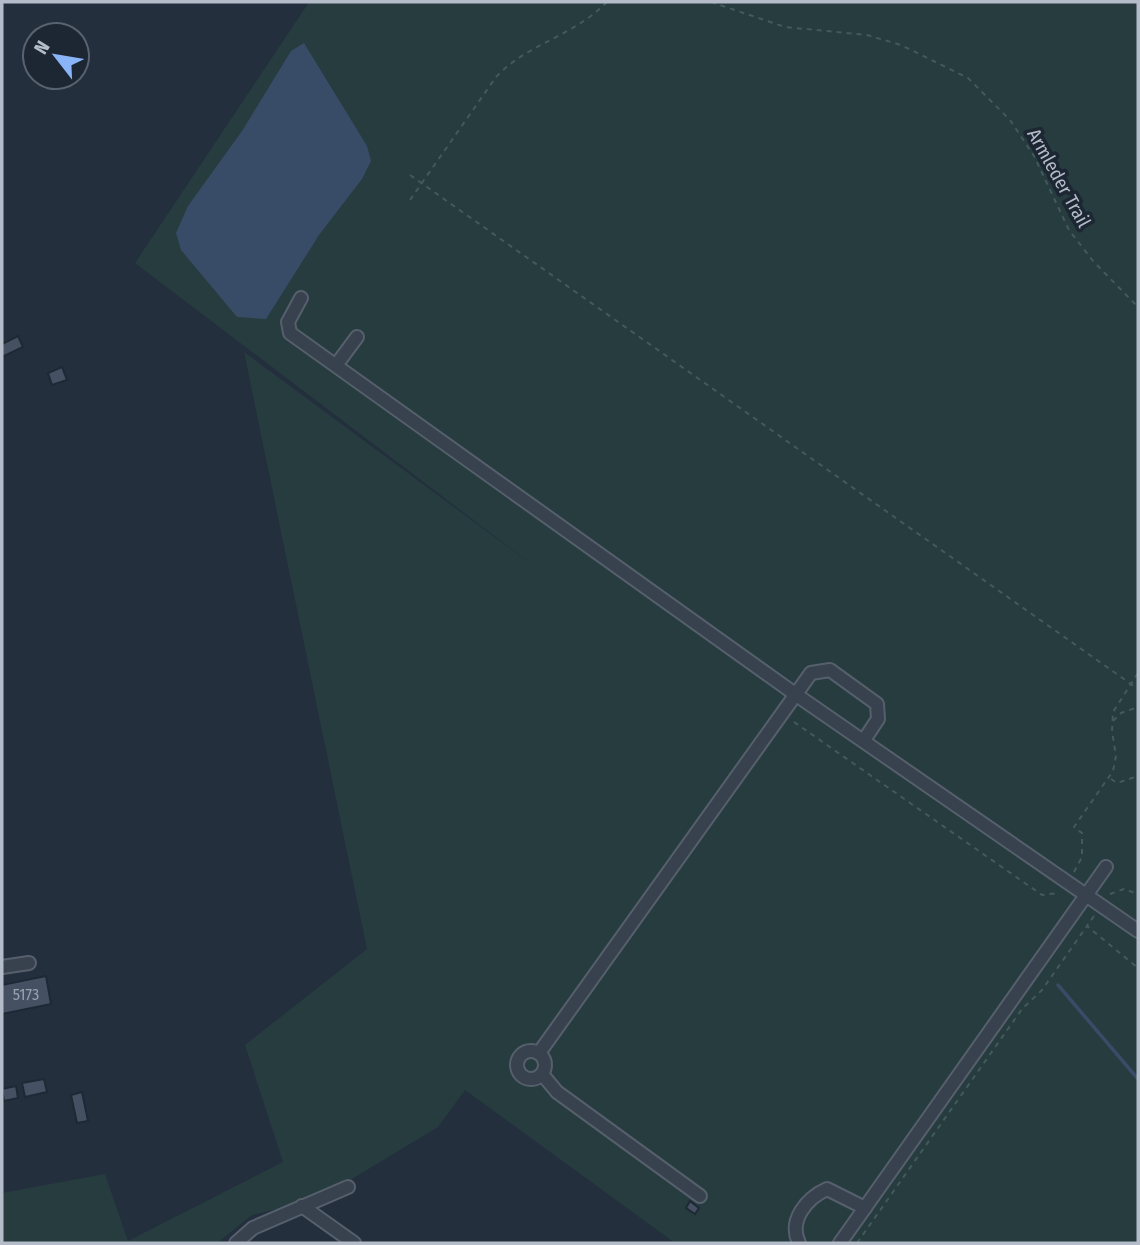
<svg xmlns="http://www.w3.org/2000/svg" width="1140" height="1245" font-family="'Fira Sans Condensed',sans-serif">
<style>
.green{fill:#263c3f}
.water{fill:#394c67}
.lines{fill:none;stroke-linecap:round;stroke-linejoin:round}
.stream{stroke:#394c67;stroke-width:3.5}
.building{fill:#455162;stroke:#1f2835;stroke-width:2}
.minor-casing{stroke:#565f6c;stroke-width:16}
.path{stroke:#44595c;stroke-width:2;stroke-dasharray:5 5;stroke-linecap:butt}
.minor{stroke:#38414e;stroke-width:12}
.labels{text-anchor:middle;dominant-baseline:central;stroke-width:7;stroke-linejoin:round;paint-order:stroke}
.number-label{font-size:16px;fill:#98a1af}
.street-label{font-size:19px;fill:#b4bcc9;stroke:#1d2633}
</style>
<rect width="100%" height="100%" fill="#242f3e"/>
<path class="green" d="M309 2H1138V1243H675L465 1090 438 1127 317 1200 252 1215 217 1243H2V1193L105 1174 128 1241 283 1162 245 1045 367 949 244 352 538 569 135 263Z"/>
<path class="water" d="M304 43 367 146 371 161 362 179 319 235 266 319 237 317 181 250 176 233 188 206 242 131 291 51Z"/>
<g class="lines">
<path class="stream" d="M1058 985 1138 1079"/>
</g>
<g class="building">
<path d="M18 336 23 347 2 357V344Z"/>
<path d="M62 367 67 380 52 385 48 373Z"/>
<path d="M46 976 51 1004 2 1014V985Z"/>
<path d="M44 1079 47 1092 25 1097 22 1083Z"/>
<path d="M16 1086 18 1098 4 1101 2 1089Z"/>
<path d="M82 1092 88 1121 77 1123 71 1095Z"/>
<path d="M690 1201 699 1208 695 1214 686 1208Z"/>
</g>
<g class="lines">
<defs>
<g id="minor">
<path d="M301 298 288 322 290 333 795 694 1138 931"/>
<path d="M337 364 357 337"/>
<path d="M2 967 29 963"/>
<circle cx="531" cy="1065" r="14"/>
<path d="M539 1053 811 673 830 670 877 704 878 719 864 740"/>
<path d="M542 1074 557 1092 700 1196"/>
<path d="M302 1206 354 1243"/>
<path d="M236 1243 253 1228 348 1187"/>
<path d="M799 1243C788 1220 807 1198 827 1189L865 1208"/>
<path d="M840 1243 1106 867"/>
</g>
</defs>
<use href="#minor" class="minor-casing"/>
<g class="path">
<path d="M711 2 785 27 867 35 901 45 968 78 1010 120 1034 156 1069 230 1093 261 1138 307"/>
<path d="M410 175 1138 689"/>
<path d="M410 200 496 77C528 43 571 38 607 2"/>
<path d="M1113 721 1121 713 1138 707"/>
<path d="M794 722 1042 895 1058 893"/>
<path d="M1111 779 1117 783 1138 776"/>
<path d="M1074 872 1082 857V833L1074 827 1113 771 1116 756 1112 731 1113 712 1138 673"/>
<path d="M1110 894 1124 889 1138 894"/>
<path d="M1094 916 1087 926 1138 968"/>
<path d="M857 1243 1022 1009 1042 990 1087 926"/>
</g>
<use href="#minor" class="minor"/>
</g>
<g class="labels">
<g class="number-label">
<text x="26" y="994">5173</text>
</g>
<g class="street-label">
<text transform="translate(1059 178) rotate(61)">Armleder Trail</text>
</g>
</g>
<rect width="1140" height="1245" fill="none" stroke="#b4bcc9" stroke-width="7"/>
<g transform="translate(56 56) rotate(301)"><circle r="33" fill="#1d2633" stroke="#59626f" stroke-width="2"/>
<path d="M0-5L12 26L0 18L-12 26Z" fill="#8ab4f8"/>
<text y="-10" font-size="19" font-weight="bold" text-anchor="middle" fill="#b4bcc9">N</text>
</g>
</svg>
